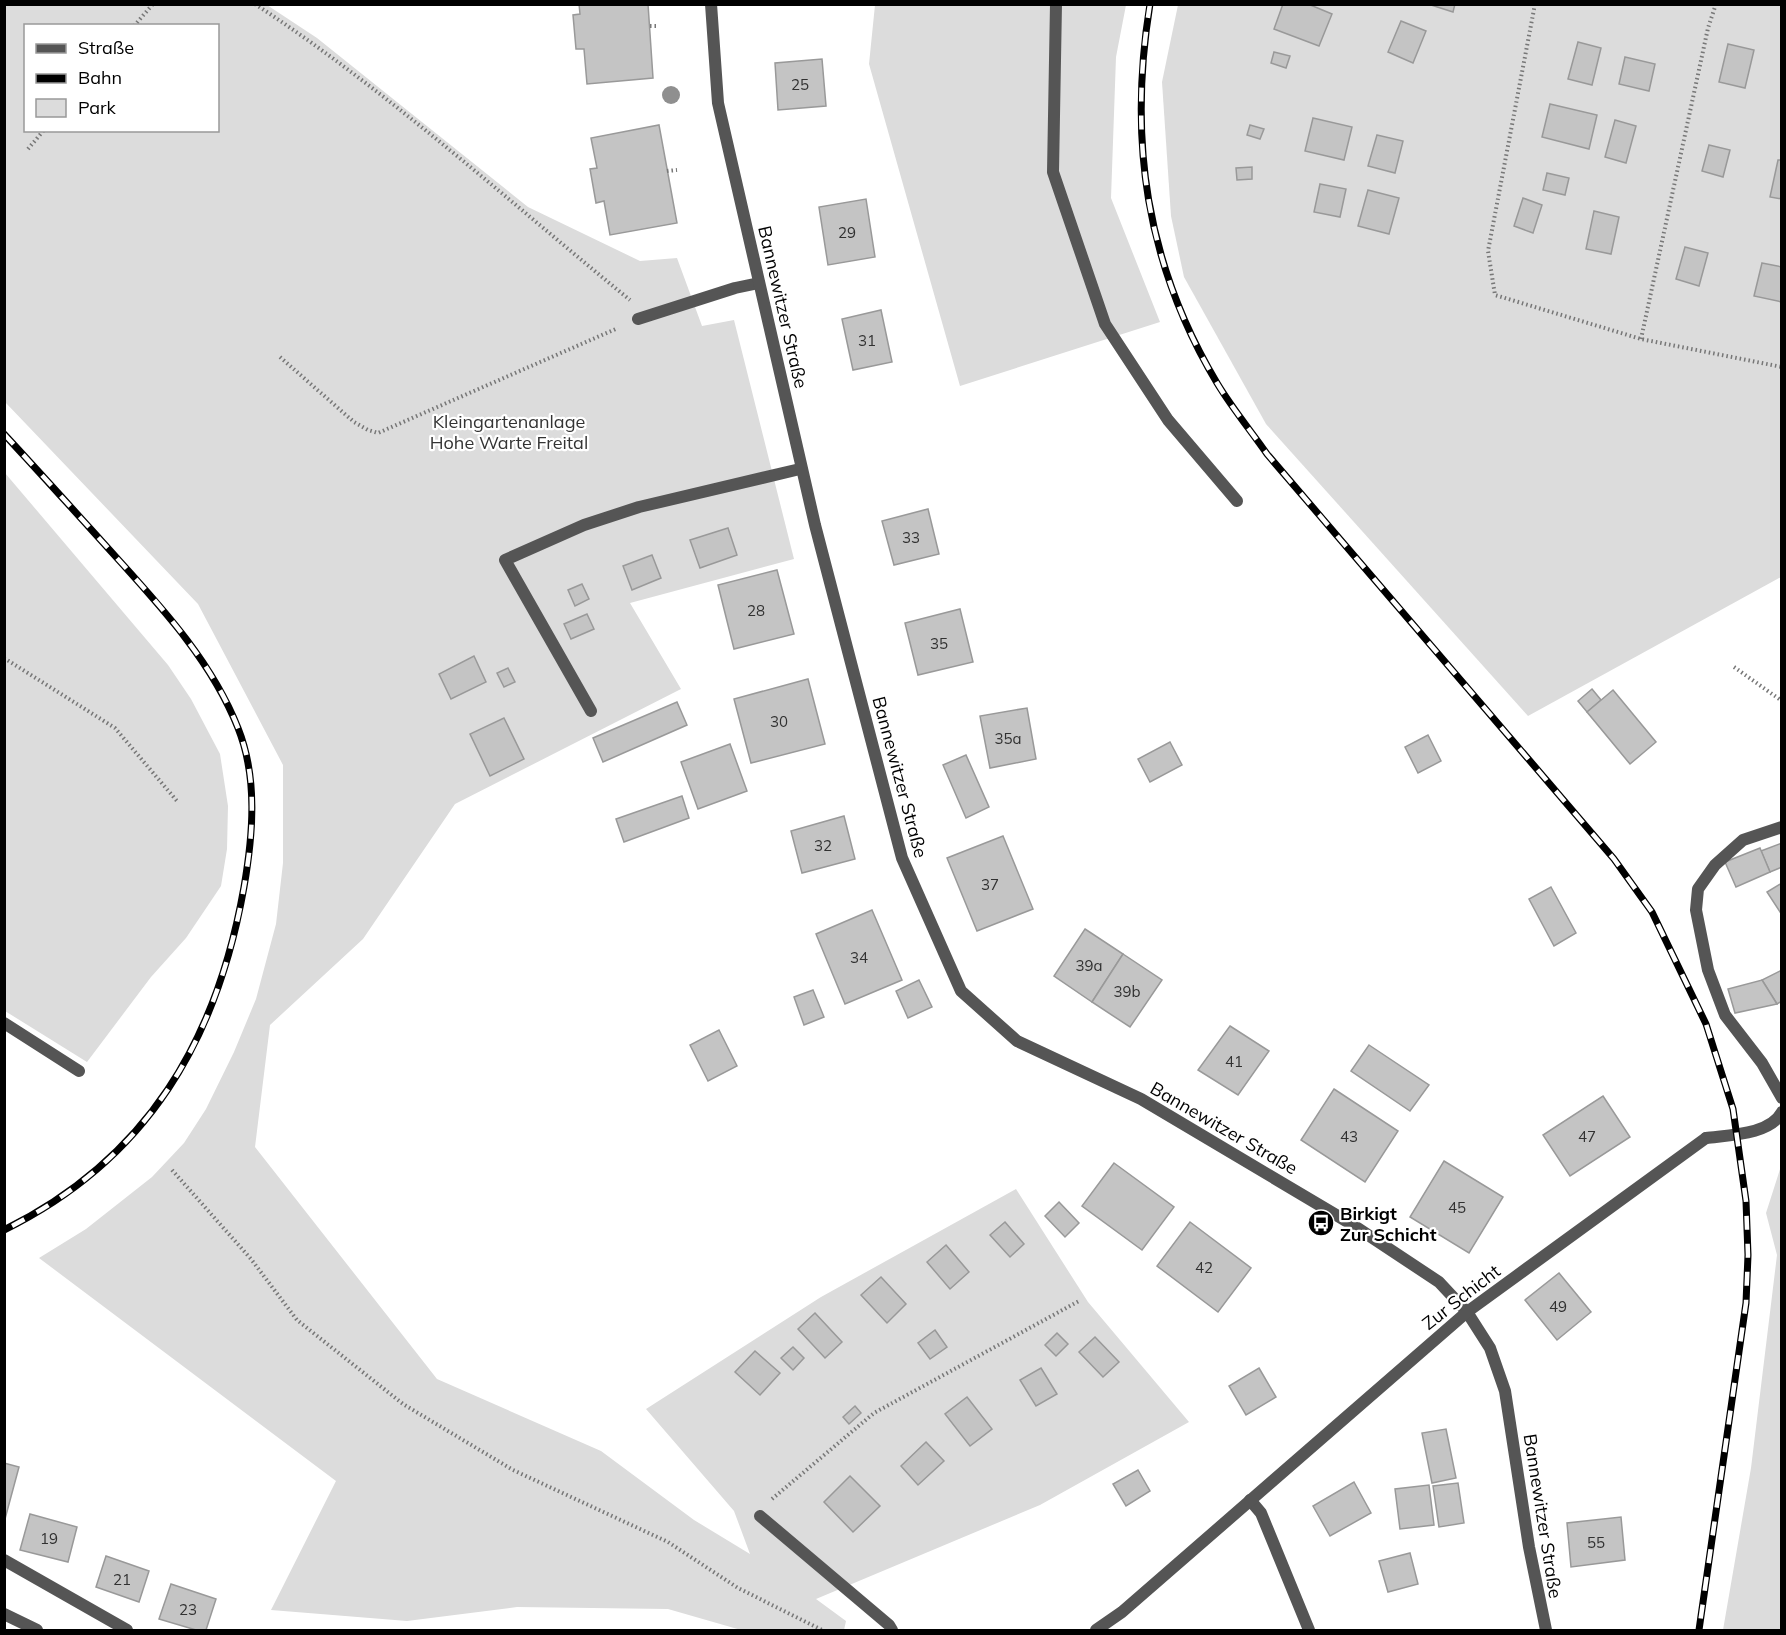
<svg xmlns="http://www.w3.org/2000/svg" width="1786" height="1635" font-family="Mulish,sans-serif">
<style>
.green{fill:#dcdcdc;fill-rule:evenodd}
.building{fill:#c4c4c4;stroke:#999;stroke-width:1.5}
.lines{fill:none;stroke-linecap:round;stroke-linejoin:round}
.path{stroke:#777;stroke-width:4;stroke-dasharray:1.5 3;stroke-linecap:butt}
.service{stroke:#555;stroke-width:12}
.minor{stroke:#555;stroke-width:12}
.rail-casing{stroke:#000;stroke-width:7}
.rail{stroke:#fff;stroke-width:4.5;stroke-dasharray:14;stroke-linecap:butt}
.tree{fill:#8f8f8f}
.labels{text-anchor:middle;dominant-baseline:central;stroke-width:4.5;stroke-linejoin:round;paint-order:stroke}
.number-label{font-size:15px;fill:#313131}
.street-label{font-size:18px;fill:#000;stroke:#fff}
.park-label{font-size:18px;fill:#333;stroke:#fff}
.poi-label{font-size:18px;font-weight:bold;fill:#000;stroke:#fff;text-anchor:start}
</style>
<rect width="100%" height="100%" fill="#fff"/>
<g class="green">
<path d="M5 5H267L317 38 528 207 640 261 677 258 702 326 734 320 794 559 630 603 681 689 455 804 363 939 270 1025 255 1147 437 1379 601 1451 694 1520 750 1554 734 1511 646 1409 821 1297 1016 1189 1088 1302 1189 1422 1040 1505 816 1599 846 1621 844 1630H741L668 1609 517 1607 407 1621 271 1610 336 1481 39 1258 86 1229 152 1177 184 1143 206 1109 234 1052 256 999 276 924 283 863V765L198 604 5 402ZM26 26H218V130H26Z"/>
<path d="M875 5H1126L1116 57 1111 198 1160 322 960 386 869 64Z"/>
<path d="M1178 5H1781V577L1528 716 1266 424 1184 277 1171 216 1162 82Z"/>
<path d="M5 473 168 665 191 699 220 754 228 806 227 849 221 886 186 938 151 977 87 1062 5 1011Z"/>
<path d="M1781 1166V1630H1723L1751 1468 1777 1255 1766 1213Z"/>
</g>
<g class="building">
<path d="M579 4H648L653 78 587 84 584 49H576L573 15 580 14Z"/>
<path d="M1283 4H1308L1332 14 1319 46 1274 29Z"/>
<path d="M1428 4H1455L1453 12Z"/>
<path d="M1401 21 1426 31 1413 63 1388 52Z"/>
<path d="M1578 42 1601 48 1592 85 1568 79Z"/>
<path d="M1728 44 1754 50 1745 88 1719 82Z"/>
<path d="M1274 52 1290 56 1286 68 1271 63Z"/>
<path d="M1625 57 1655 64 1649 91 1619 84Z"/>
<path d="M822 59 826 106 778 110 775 63Z"/>
<path d="M1550 104 1597 115 1589 149 1542 137Z"/>
<path d="M1313 118 1352 127 1344 160 1305 151Z"/>
<path d="M1615 120 1636 126 1626 163 1605 157Z"/>
<path d="M659 125 677 223 610 235 604 201 596 203 590 169 597 168 591 138Z"/>
<path d="M1250 125 1264 129 1260 139 1247 135Z"/>
<path d="M1377 135 1403 141 1395 173 1368 166Z"/>
<path d="M1709 145 1730 150 1723 177 1702 171Z"/>
<path d="M1778 160H1782V199L1770 197Z"/>
<path d="M1252 167V179L1237 180 1236 168Z"/>
<path d="M1547 173 1569 178 1565 195 1543 190Z"/>
<path d="M1320 184 1346 189 1340 217 1314 212Z"/>
<path d="M1368 190 1399 198 1389 234 1358 226Z"/>
<path d="M1523 198 1542 205 1533 233 1514 226Z"/>
<path d="M866 199 875 257 828 265 819 207Z"/>
<path d="M1594 211 1619 217 1611 254 1586 249Z"/>
<path d="M1685 247 1708 253 1699 286 1676 279Z"/>
<path d="M1762 263 1782 267V302L1754 296Z"/>
<path d="M881 310 892 362 853 370 842 319Z"/>
<path d="M928 509 939 554 894 565 882 521Z"/>
<path d="M728 528 737 555 700 568 690 540Z"/>
<path d="M652 555 661 578 632 590 623 566Z"/>
<path d="M777 570 794 634 734 649 718 585Z"/>
<path d="M582 584 589 599 575 606 568 590Z"/>
<path d="M960 609 973 662 918 675 905 623Z"/>
<path d="M587 614 594 629 571 639 564 624Z"/>
<path d="M474 656 486 682 451 699 439 674Z"/>
<path d="M508 668 515 682 504 687 497 673Z"/>
<path d="M808 679 825 744 751 763 734 699Z"/>
<path d="M1592 689 1601 700 1587 712 1578 701Z"/>
<path d="M1613 690 1656 742 1630 764 1587 712Z"/>
<path d="M677 702 687 725 603 762 593 738Z"/>
<path d="M1027 708 1036 759 990 768 980 716Z"/>
<path d="M504 718 524 759 490 776 470 734Z"/>
<path d="M1428 735 1441 761 1418 773 1405 747Z"/>
<path d="M1170 742 1182 765 1150 782 1138 759Z"/>
<path d="M730 744 747 791 698 809 681 762Z"/>
<path d="M966 755 989 807 966 818 943 765Z"/>
<path d="M682 796 689 818 624 842 616 819Z"/>
<path d="M844 816 855 859 802 873 791 831Z"/>
<path d="M1003 836 1033 909 977 931 947 858Z"/>
<path d="M1782 843V867L1770 872 1761 851Z"/>
<path d="M1760 848 1770 872 1736 887 1725 862Z"/>
<path d="M1782 883V915L1767 892Z"/>
<path d="M1551 887 1576 933 1554 946 1529 899Z"/>
<path d="M872 910 902 980 845 1004 816 934Z"/>
<path d="M1085 929 1123 954 1092 1002 1054 976Z"/>
<path d="M1123 954 1162 980 1130 1027 1092 1002Z"/>
<path d="M1782 970V1001L1777 1004 1762 980Z"/>
<path d="M919 980 932 1007 908 1018 896 991Z"/>
<path d="M1762 980 1777 1004 1735 1013 1728 989Z"/>
<path d="M813 990 824 1017 804 1025 794 997Z"/>
<path d="M1230 1026 1269 1051 1238 1095 1198 1070Z"/>
<path d="M719 1030 737 1066 708 1081 690 1045Z"/>
<path d="M1369 1045 1429 1085 1410 1111 1351 1071Z"/>
<path d="M1334 1089 1398 1131 1365 1182 1301 1140Z"/>
<path d="M1603 1096 1630 1137 1570 1176 1543 1135Z"/>
<path d="M1444 1161 1503 1197 1469 1253 1410 1217Z"/>
<path d="M1114 1163 1174 1207 1142 1250 1082 1206Z"/>
<path d="M1059 1202 1079 1223 1065 1237 1045 1216Z"/>
<path d="M1005 1222 1024 1244 1010 1257 990 1235Z"/>
<path d="M1190 1222 1251 1268 1218 1312 1157 1266Z"/>
<path d="M946 1245 969 1272 950 1289 927 1262Z"/>
<path d="M1559 1273 1591 1312 1557 1340 1525 1300Z"/>
<path d="M881 1277 906 1304 887 1323 861 1295Z"/>
<path d="M815 1313 842 1342 825 1358 798 1329Z"/>
<path d="M935 1330 947 1347 930 1359 918 1343Z"/>
<path d="M1057 1333 1068 1344 1056 1356 1045 1345Z"/>
<path d="M1095 1337 1119 1362 1103 1377 1079 1352Z"/>
<path d="M793 1347 804 1358 793 1370 781 1358Z"/>
<path d="M755 1351 780 1373 760 1395 735 1372Z"/>
<path d="M1041 1368 1057 1394 1036 1406 1020 1380Z"/>
<path d="M1259 1368 1276 1397 1246 1415 1229 1386Z"/>
<path d="M967 1397 992 1429 970 1446 945 1414Z"/>
<path d="M855 1406 861 1413 849 1424 843 1417Z"/>
<path d="M1446 1429 1456 1478 1432 1483 1422 1433Z"/>
<path d="M926 1442 944 1461 918 1485 901 1466Z"/>
<path d="M4 1463 19 1467 5 1519H4Z"/>
<path d="M1138 1470 1150 1491 1126 1506 1113 1484Z"/>
<path d="M850 1476 880 1506 853 1532 824 1502Z"/>
<path d="M1354 1482 1371 1513 1330 1536 1313 1506Z"/>
<path d="M1458 1483 1464 1523 1439 1527 1433 1486Z"/>
<path d="M1429 1485 1434 1525 1400 1529 1395 1489Z"/>
<path d="M30 1514 77 1527 68 1562 20 1550Z"/>
<path d="M1621 1517 1625 1560 1571 1567 1567 1523Z"/>
<path d="M1410 1553 1418 1584 1388 1592 1379 1561Z"/>
<path d="M106 1556 149 1571 139 1602 96 1587Z"/>
<path d="M171 1584 216 1599 206 1630H196L159 1619Z"/>
</g>
<g class="lines">
<g class="path">
<path d="M255 4C389 92 506 199 630 300"/>
<path d="M1535 4 1488 251 1495 295 1641 339 1782 367"/>
<path d="M134 26 153 4"/>
<path d="M650 26H658"/>
<path d="M28 149 44 130"/>
<path d="M667 171 677 170"/>
<path d="M1641 339 1708 28 1716 4"/>
<path d="M280 357 354 422 368 430 378 433 618 328"/>
<path d="M4 658 115 728 177 801"/>
<path d="M1734 667 1782 701"/>
<path d="M172 1170 251 1259 297 1320 403 1404 513 1470 668 1542 738 1588 822 1630"/>
<path d="M772 1499 874 1413 1079 1301"/>
</g>
<g class="service">
<path d="M1056 4 1053 172 1105 324 1168 420 1237 501"/>
<path d="M638 319 735 288 759 283"/>
<path d="M591 711 505 560 584 525 639 507 800 469"/>
<path d="M1782 827 1743 840 1715 865 1698 889 1696 910 1708 970 1725 1015 1762 1063 1782 1098"/>
<path d="M1706 1138C1728 1135 1770 1135 1782 1112"/>
<path d="M760 1516 889 1625 892 1630"/>
<path d="M4 1560 127 1630"/>
</g>
<g class="minor">
<path d="M711 4 718 103 815 525 902 858 961 991 1017 1041 1141 1099 1353 1225 1439 1282 1467 1312 1490 1348 1505 1391 1529 1547 1546 1630"/>
<path d="M4 1023 79 1071"/>
<path d="M1250 1500 1261 1513 1309 1630"/>
<path d="M4 1614 37 1630"/>
<path d="M1096 1630 1122 1612 1467 1312 1706 1138"/>
</g>
<defs>
<g id="rail">
<path d="M1150 4C1128 140 1146 264 1217 383 1232 408 1251 431 1267 454L1614 859 1652 912 1706 1024 1733 1109 1746 1201 1748 1255 1746 1303 1699 1630"/>
<path d="M4 434C42 475 79 516 116 557 163 609 212 662 238 728 258 778 253 835 244 887 217 1040 148 1159 4 1230"/>
</g>
</defs>
<use href="#rail" class="rail-casing"/>
<use href="#rail" class="rail"/>
</g>
<circle class="tree" cx="671" cy="95" r="9"/>
<defs>
<symbol id="bus-disc" viewBox="-11 -11 22 22"><circle r="9.5" fill="#000" stroke="#fff"/><path d="M-5-6H5V4H4V6H2V4H-2V6H-4V4H-5ZM-3.5-4V0h7V-4ZM-3.5 1.2v1.5H-2V1.2ZM2 1.2v1.5H3.5V1.2Z" fill="#fff"/></symbol>
</defs>
<g fill-rule="evenodd">
<use href="#bus-disc" x="1306" y="1208" width="30" height="30"/>
</g>
<g class="labels">
<g class="number-label">
<text x="800" y="84">25</text>
<text x="847" y="232">29</text>
<text x="867" y="340">31</text>
<text x="911" y="537">33</text>
<text x="756" y="610">28</text>
<text x="939" y="643">35</text>
<text x="779" y="721">30</text>
<text x="1008" y="738">35a</text>
<text x="823" y="845">32</text>
<text x="990" y="884">37</text>
<text x="859" y="957">34</text>
<text x="1089" y="965">39a</text>
<text x="1127" y="991">39b</text>
<text x="1234" y="1061">41</text>
<text x="1349" y="1136">43</text>
<text x="1587" y="1136">47</text>
<text x="1457" y="1207">45</text>
<text x="1204" y="1267">42</text>
<text x="1558" y="1306">49</text>
<text x="49" y="1538">19</text>
<text x="1596" y="1542">55</text>
<text x="122" y="1579">21</text>
<text x="188" y="1609">23</text>
</g>
<g class="street-label">
<text transform="translate(783 307) rotate(77)">Bannewitzer Straße</text>
<text transform="translate(900 777) rotate(75)">Bannewitzer Straße</text>
<text transform="translate(1224 1128) rotate(30)">Bannewitzer Straße</text>
<text transform="translate(1461 1297) rotate(-38)">Zur Schicht</text>
<text transform="translate(1543 1516) rotate(81)">Bannewitzer Straße</text>
</g>
<g class="park-label">
<text x="509" y="421">Kleingartenanlage<tspan x="509" dy="21">Hohe Warte Freital</tspan></text>
</g>
<g class="poi-label">
<text x="1340" y="1213">Birkigt<tspan x="1340" dy="21">Zur Schicht</tspan></text>
</g>
</g>
<rect width="1786" height="1635" fill="none" stroke="#000000" stroke-width="12"/>
<rect x="24" y="24" width="195" height="108" fill="#ffffff" stroke="#999999" stroke-width="1.5"/>
<rect x="36" y="44" width="30" height="9" fill="#555555" stroke="#999999" stroke-width="1.5"/>
<text x="78" y="54" font-size="18" fill="#000000">Straße</text>
<rect x="36" y="74" width="30" height="9" fill="#000000" stroke="#999999" stroke-width="1.5"/>
<text x="78" y="84" font-size="18" fill="#000000">Bahn</text>
<rect x="36" y="99" width="30" height="18" fill="#dcdcdc" stroke="#999999" stroke-width="1.5"/>
<text x="78" y="114" font-size="18" fill="#000000">Park</text>
</svg>
